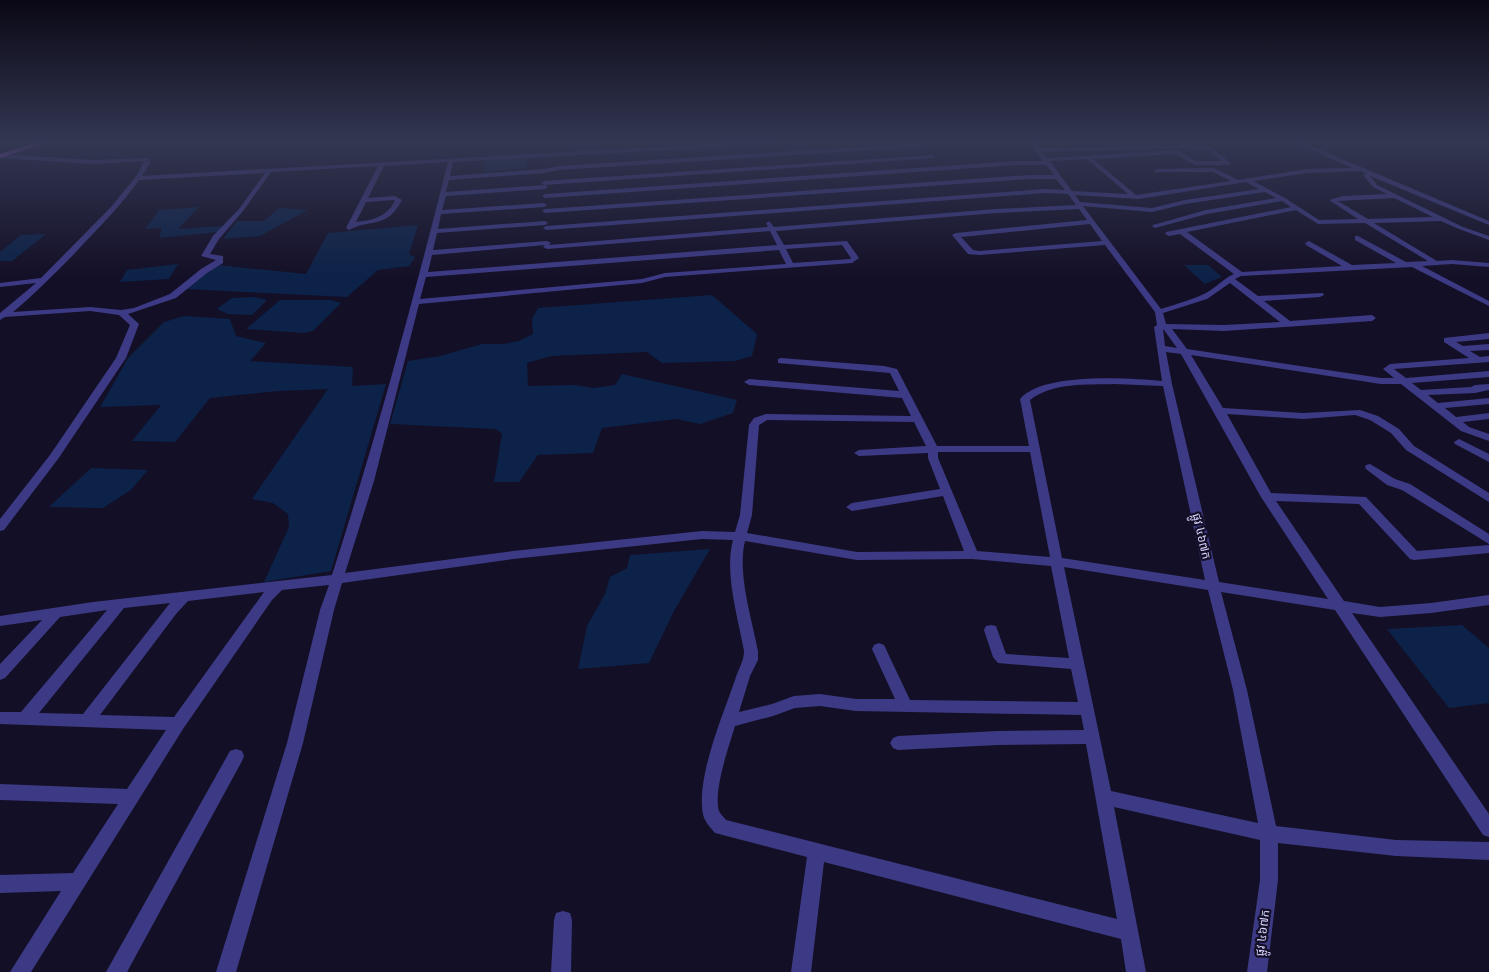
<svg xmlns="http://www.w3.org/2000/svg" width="1489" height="972" font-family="Poppins,'Noto Sans Khmer',sans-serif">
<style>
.water{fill:#0c2248}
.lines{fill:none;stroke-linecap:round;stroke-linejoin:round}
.minor{fill:#3d3a85;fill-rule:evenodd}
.major{fill:#c25bff;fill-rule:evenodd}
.labels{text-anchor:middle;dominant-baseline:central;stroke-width:4.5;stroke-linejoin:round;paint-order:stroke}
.street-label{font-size:12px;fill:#d9d4ff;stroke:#130f26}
</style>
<rect width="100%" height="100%" fill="#130f26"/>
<g class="water">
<path d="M526 158 527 168 485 172 484 160Z"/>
<path d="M199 207 178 229 223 226 218 232 159 238 162 228 145 229 159 210Z"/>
<path d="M284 208 308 210 260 236 223 239 237 221H264L278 209Z"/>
<path d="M418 225 409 254 415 257 409 266 378 270 347 297 185 289 218 265 306 274 328 233Z"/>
<path d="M46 234 12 261H0V252L21 235Z"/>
<path d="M178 264 169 279 120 282 127 270Z"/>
<path d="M1184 265H1208L1222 277 1205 284Z"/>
<path d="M712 295 757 334 752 356 735 361 662 363 647 352 551 356 527 363 528 386 575 385 593 388 615 385 622 374 737 400 733 413 700 424 676 419 602 428 593 453 538 455 519 482H494L502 434 496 429 390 424 408 361 440 356 482 344H503L519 341 533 334 532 319 538 308Z"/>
<path d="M255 297 267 300 252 315 228 314 217 309 232 298Z"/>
<path d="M280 300H330L341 303 313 331 304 333 246 329Z"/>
<path d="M184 316 230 319 236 336 266 343 250 361 353 367 352 386 386 384 331 571 264 582 289 527 288 514 273 503 252 499 328 389 279 391 210 398 175 442 132 441 161 405 100 407 128 358 164 322Z"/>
<path d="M91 468 148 470 131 490 103 508 49 507Z"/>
<path d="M710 549 674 611 649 663 578 669 587 626 605 594 610 577 627 568 630 555Z"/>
<path d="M1462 625 1489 648V703L1449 708 1387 629Z"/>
</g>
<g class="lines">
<g class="minor">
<path d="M743 142H774L771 144 453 162 450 176 544 169 558 166 920 143 923 145 920 147 558 170 544 173 449 180 446 192 545 185 548 187 545 189 446 196 442 210 544 203 547 205 544 207 441 214 438 229 545 221 548 223 545 225 437 233 433 250 547 241 551 243 549 245 768 227 766 223 769 221 774 227 996 209 1076 205 1068 194 1045 193 546 230 543 228 546 226 1045 189 1065 190 1056 179H1030L545 213 542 211 545 209 1030 175H1054L1046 165H1017L545 198 542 196 545 194 1017 161H1043L1029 142H1035L1040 148 1207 145 1231 163 1228 165H1195L1176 154 1093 159 1136 195 1231 181 1213 172H1155L1154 171 1157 169 1214 168 1238 180 1307 169 1352 168 1294 142H1302L1489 221V225L1370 176 1377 185 1463 227 1489 236V240L1459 229 1441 221 1374 223 1437 261 1452 260 1489 263V267L1452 264 1422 266 1489 301V306L1412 267 1241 276 1235 279 1258 296 1323 293 1324 295 1320 297 1264 301 1290 321 1372 315 1376 318 1372 321 1224 331 1172 329 1187 349 1381 378H1394L1383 369 1390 364 1469 358 1444 342V338L1489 333V339L1456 342 1463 346 1489 344V350L1470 351 1480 357 1489 356V362L1394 369 1406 378 1489 371V377L1412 383 1421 390 1471 387 1475 385 1489 384V390L1475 393 1428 395 1438 403 1489 398V404L1445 408 1456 417 1489 413V419L1463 422 1469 427 1489 434V441L1461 431 1401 384H1381L1191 355 1223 408 1303 413 1360 410 1378 416 1399 429 1414 446 1489 493V502L1406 450 1391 433 1370 420 1355 415 1303 419 1227 414 1271 493 1366 497 1417 551 1489 545V553L1414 560 1410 559 1359 504 1276 501 1344 601 1380 607 1431 603 1489 595V605L1431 613 1380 617 1352 613 1489 814V837L1483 835 1335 610 1221 592 1247 690 1276 826 1396 840 1489 842V860L1396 856 1278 843V880L1267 972H1247L1260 880V840L1114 807 1146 972H1126L1121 939 824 862 811 972H791L807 857 715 833C710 827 704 821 703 814 696 777 723 715 735 680 738 669 744 662 744 651 738 617 724 573 733 540L702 539 513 559 342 583 334 610 303 743 236 972H216L287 743 320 610 329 585 282 590 272 600 183 729 31 972H10L61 891 0 893V875L73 873 118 804 0 800V784L127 789 166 730 0 724V712H21L107 610 60 617 5 678 0 680V664L42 620 0 626V616L93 602 332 575C376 439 414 297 448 162L384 166 368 198 395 196 402 200C386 230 371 218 349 230L346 228 378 166 271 172 243 211 219 239 210 254 223 256V263L207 273 176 298 128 314 139 324 126 358 58 459 4 530 0 531V519L50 455 116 358 130 325 119 315 90 311 5 317 0 320V313L36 283 0 287V283L41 278 111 207 137 175 144 161 93 164 0 158V154L93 160 149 158 150 163 142 176ZM1186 148 1206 149 1222 161H1196L1177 150 1047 158 1042 152ZM1087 159 1128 194 1072 191 1050 161ZM1360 171 1366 173 1363 175 1373 187 1387 194 1343 196 1329 200 1358 219 1319 220 1285 198 1253 181 1307 173ZM265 173 239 209 213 236 201 256 216 260 201 269 170 294 134 308 121 310 90 307 13 312C35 294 55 273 75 253 97 229 120 207 139 180ZM1246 182 1259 189 1185 200 1152 208 1080 202 1075 195 1139 199ZM1265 192 1276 198 1206 210 1153 225 1152 226 1155 228 1207 214 1282 201 1291 207 1166 232 1165 234 1169 236 1180 234 1234 274C1224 278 1217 287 1206 293 1192 300 1176 304 1161 309L1083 206 1152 212 1185 204ZM1394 198 1433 217 1368 219 1338 201ZM394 200 395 201C386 217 374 220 356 222L366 202ZM1079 209 1087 220 956 233 952 235 968 254 979 255 1105 245 1155 312 1157 325 1154 327 1162 381C1128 378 1043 372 1020 399L1029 446H937L897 369 884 366 781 358 778 359V363L890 373 899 391 749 379 744 382 749 385 902 398 911 416 766 414 754 418 749 425 740 515 735 532 702 531 513 551 345 573 374 481 419 304 642 283 665 277 852 263 859 258 847 241 784 245 776 231 996 213ZM1296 210 1318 224 1365 223 1428 261 1406 262 1358 236H1355V240L1396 263 1352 265 1309 241 1305 243 1306 245 1342 266 1242 272 1187 232ZM1090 224 1102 241 979 251 973 250 961 237ZM770 231 777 245 428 272 432 255 545 245 543 247 547 249ZM842 245 851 258 850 259 793 263 786 249ZM779 250 786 264 665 273 642 279 420 299 426 277ZM1230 283 1280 322 1224 325 1166 324 1163 313 1207 299ZM1163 329 1164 330 1177 348 1165 346ZM1166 352 1181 354 1261 497 1328 599 1219 582 1172 384ZM1114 384 1163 386 1205 580 1062 558 1030 400C1053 382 1087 385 1114 384ZM767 420 914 422 926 446 859 450 854 453 859 456 928 453V458L940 489 852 503 846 507 852 511 943 496 964 551 857 552 747 533 752 515 759 425ZM938 452H1030L1050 557 977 551 938 458ZM745 541 857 560 972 559 1051 566 1069 658 1006 654 996 626 991 625 986 626 984 630 993 657 998 663 1071 669 1078 702 910 700 884 645 879 643 874 645 872 649 895 699H856L820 694 794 696 772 704 739 712 750 676 758 660V651C752 619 737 573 745 541ZM1064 567 1208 590 1233 690 1258 823 1111 791ZM264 592 174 717 100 715 176 614 188 601ZM170 603 83 714 39 713 124 608ZM820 706 856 711 1081 715 1084 730 998 731 898 736 893 738 890 743 893 748 898 750 998 745 1086 744 1117 919 726 820C724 817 720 814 719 811 713 791 729 746 735 726L773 716 795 708Z"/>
<path d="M933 155 935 158 544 185 541 183 544 181Z"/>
<path d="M1459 439 1489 454V462L1455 444 1454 442Z"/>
<path d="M1370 464 1395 479 1410 484 1489 534V544L1402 490 1387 485 1366 469 1365 467 1366 465Z"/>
<path d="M236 749 242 751 244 756 242 761 127 972H106L230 751Z"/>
<path d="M563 911 570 913 572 920 571 972H551L554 920 556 913Z"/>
</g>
<path class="major" d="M39 142H48L0 158V154Z"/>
</g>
<linearGradient id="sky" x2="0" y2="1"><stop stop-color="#0a0815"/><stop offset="0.51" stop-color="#333752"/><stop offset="1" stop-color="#333752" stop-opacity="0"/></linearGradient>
<rect width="1489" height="278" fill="url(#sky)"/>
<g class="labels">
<g class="street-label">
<text transform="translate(1202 536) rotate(77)">ផ្លូវ ៤៦៧ក</text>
<text transform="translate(1262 933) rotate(-83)">ផ្លូវ ៤៦៧ក</text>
</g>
</g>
</svg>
